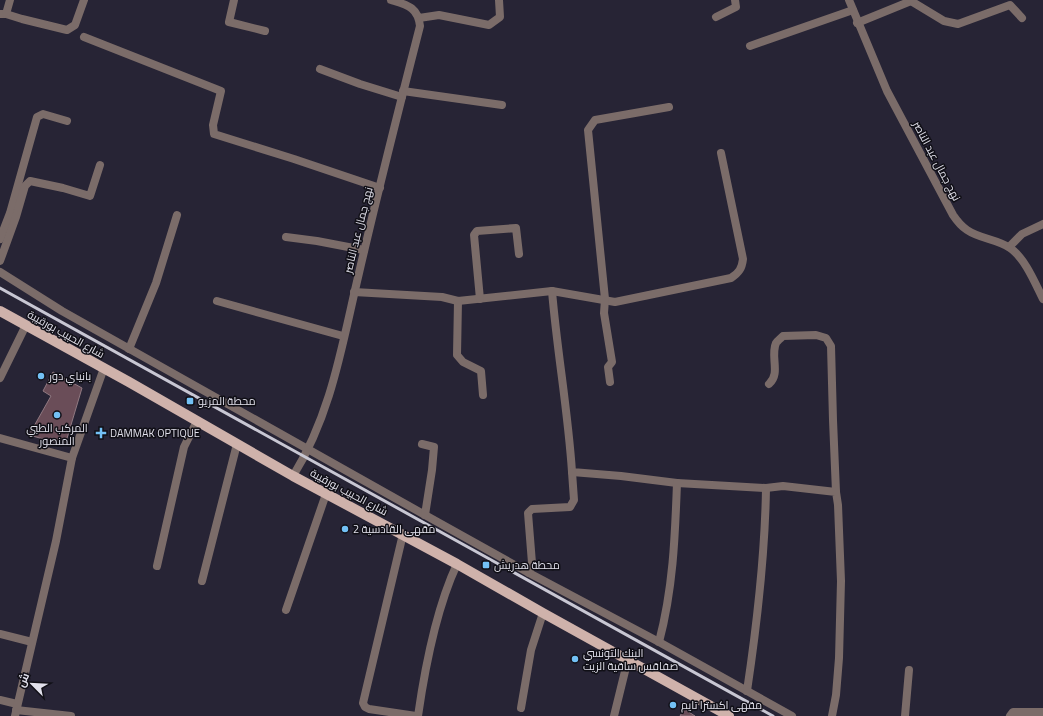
<svg xmlns="http://www.w3.org/2000/svg" width="1043" height="716" font-family="'Titillium Web',Cairo,sans-serif">
<style>
.building{fill:#6a4d58;stroke:#907981}
.lines{fill:none;stroke-linecap:round;stroke-linejoin:round}
.minor{stroke:#7b6c69;stroke-width:8}
.tertiary{stroke:#7b6c69;stroke-width:8}
.primary{stroke:#cfb2ab;stroke-width:10}
.rail{stroke:#c8c7d3;stroke-width:3}
.poi-dot{fill:#73c1f5;stroke:#100f16;stroke-width:1.5}
.labels{text-anchor:middle;dominant-baseline:central;stroke-width:3;stroke-linejoin:round;paint-order:stroke}
.street-label{font-size:11px;fill:#e1e0eb;stroke:#100f16}
.poi-label{font-size:11px;fill:#e1e0eb;stroke:#100f16;text-anchor:start}
</style>
<rect width="100%" height="100%" fill="#272435"/>
<g class="building">
<path d="M53 372 82 388 65 445 29 435 51 396 43 391Z"/>
<path d="M684 709 695 716H680Z"/>
</g>
<g class="lines">
<g class="minor">
<path d="M234 0 229 22 265 31"/>
<path d="M0 14H6L22 19 67 30 75 25 84 0"/>
<path d="M6 14 10 0"/>
<path d="M716 17 736 7 735 0"/>
<path d="M419 18 439 15 489 25 500 17 499 0"/>
<path d="M857 23 911 1 944 21 958 24 1010 5 1022 18"/>
<path d="M84 37 221 91 213 125 214 134 294 159 380 188"/>
<path d="M750 46 853 10"/>
<path d="M320 69 360 84 402 97"/>
<path d="M403 91 502 105"/>
<path d="M286 237 317 241 364 250"/>
<path d="M0 239 10 213 37 117 43 114 67 121"/>
<path d="M1009 247 1022 234 1043 224"/>
<path d="M0 261 16 217 25 186 30 181 63 188 90 196 100 165"/>
<path d="M0 272 62 311 425 515 529 573 659 642 792 716"/>
<path d="M552 291C557 351 568 411 572 472L621 476 677 483"/>
<path d="M354 292 442 297 458 301 552 291 615 302 731 278C739 273 742 268 743 259L721 153"/>
<path d="M480 299 474 235 477 231 516 228 519 254"/>
<path d="M217 301 343 336"/>
<path d="M458 301 457 355 463 362 481 371 483 395"/>
<path d="M129 349 156 283 177 215"/>
<path d="M0 378 26 325"/>
<path d="M610 382 608 367 612 362 604 313 605 299 588 130 595 120 669 107"/>
<path d="M769 384C781 374 770 356 776 343 777 341 781 338 783 336L816 335 826 338 831 346 833 420 836 492"/>
<path d="M0 438 72 458"/>
<path d="M422 444 434 447 432 470 425 515"/>
<path d="M293 476C332 413 342 344 359 273 378 191 399 108 420 26 418 7 407 5 391 0"/>
<path d="M403 534 363 703 365 707 369 709 416 716"/>
<path d="M157 566 184 447 197 421"/>
<path d="M529 573 532 563 528 513 532 509 570 507 574 500 572 472"/>
<path d="M202 581 237 444"/>
<path d="M286 610 326 494"/>
<path d="M0 634 32 642"/>
<path d="M659 642C673 589 675 538 677 483L766 488 783 486 836 492 838 505 841 581 839 658 836 695 832 716"/>
<path d="M747 691C757 624 765 556 766 488"/>
<path d="M0 700 17 704"/>
<path d="M521 708 531 650 543 613"/>
<path d="M16 710 71 716"/>
<path d="M15 716 56 541 72 458 104 368"/>
<path d="M418 716C425 667 436 609 457 564"/>
<path d="M614 716 628 659"/>
<path d="M905 716 909 670"/>
<path d="M1010 716 1013 712H1043"/>
</g>
<path class="tertiary" d="M849 0 887 91 953 215C957 221 961 226 967 230 980 239 997 239 1010 248 1025 258 1035 283 1043 299"/>
<path class="primary" d="M0 311 129 382 293 476 457 564 543 613 729 716"/>
<path class="rail" d="M0 288 773 716"/>
</g>
<g class="poi-dot">
<circle cx="41" cy="376" r="4"/>
<rect x="186" y="397" width="8" height="8" rx="2"/>
<circle cx="57" cy="415" r="4"/>
<path d="M99 427h4v4h4v4h-4v4h-4v-4h-4v-4h4z"/>
<circle cx="345" cy="529" r="4"/>
<rect x="482" y="561" width="8" height="8" rx="2"/>
<circle cx="575" cy="659" r="4"/>
<circle cx="673" cy="705" r="4"/>
</g>
<g class="labels">
<g class="street-label">
<text transform="translate(937 161) rotate(62)">نهج جمال عبد الناصر</text>
<text transform="translate(358 230) rotate(-76)">نهج جمال عبد الناصر</text>
<text transform="translate(66 334) rotate(29)">شارع الحبيب بورقيبة</text>
<text transform="translate(349 492) rotate(28)">شارع الحبيب بورقيبة</text>
</g>
<g class="poi-label">
<text x="49" y="376">بانياي دور</text>
<text x="198" y="401">محطة المزيو</text>
<text x="57" y="428" text-anchor="middle">المركب الطبي<tspan x="57" dy="13">المنصور</tspan></text>
<text x="110" y="433">DAMMAK OPTIQUE</text>
<text x="353" y="529">مقهى القادسية 2</text>
<text x="494" y="565">محطة هدريش</text>
<text x="583" y="653">البنك التونسي<tspan x="583" dy="13">صفاقس ساقية الزيت</tspan></text>
<text x="681" y="705">مقهى اكسترا تايم</text>
</g>
</g>
<g transform="translate(32 684) rotate(294)" stroke="#100f16" stroke-width="3" paint-order="stroke">
<path d="M0-3L7 15L0 10L-7 15Z" fill="#e1e0eb"/>
<text y="-6" font-size="11" font-weight="bold" text-anchor="middle" fill="#e1e0eb">ش</text>
</g>
</svg>
